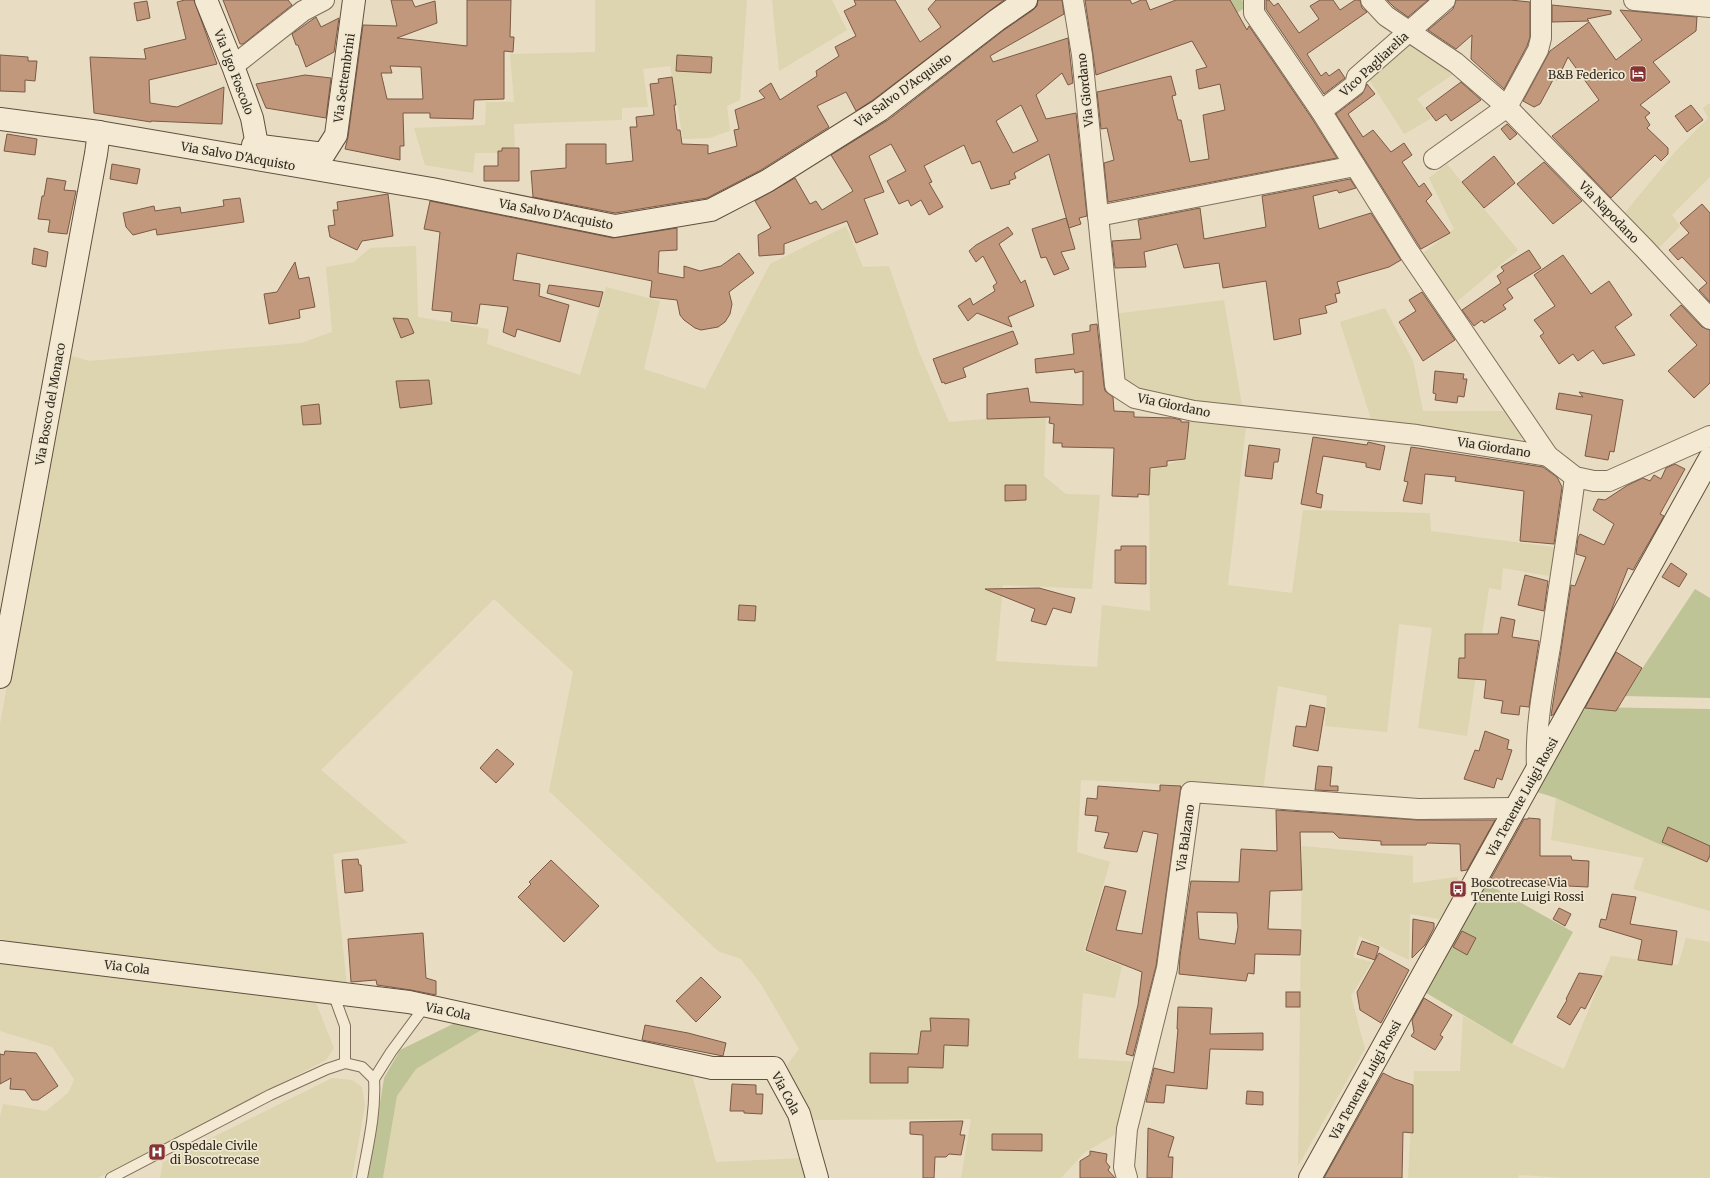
<svg xmlns="http://www.w3.org/2000/svg" width="1710" height="1178" font-family="Merriweather,serif">
<style>
.farmland{fill:#dcd5b0}
.green{fill:#bfc497}
.building{fill:#c1987c;stroke:#7b5944;fill-rule:evenodd}
.lines{fill:none;stroke-linecap:round;stroke-linejoin:round}
.lane-casing{stroke:#7f6e5b;stroke-width:12}
.street-casing{stroke:#7f6e5b;stroke-width:22}
.secondary-casing{stroke:#614f3e;stroke-width:24}
.lane{stroke:#f4ead4;stroke-width:10}
.street{stroke:#f4ead4;stroke-width:20}
.secondary{stroke:#f4ead4;stroke-width:22}
.labels{text-anchor:middle;dominant-baseline:central;stroke-width:3.5;stroke-linejoin:round;paint-order:stroke}
.street-label{font-size:12px;fill:#31271e;stroke:#f0e7d0}
.poi-label{font-size:12px;fill:#31271e;stroke:#f0e7d0;text-anchor:start}
</style>
<rect width="100%" height="100%" fill="#e8dcc2"/>
<g class="farmland">
<path d="M595 0H747L740 100 727 106 730 131 709 138 683 139 670 66 643 69 648 107 622 108V120L514 124 515 153H475L473 173 425 165 414 128 485 125 486 102H514L510 54 595 52Z"/>
<path d="M772 0H832L847 30 779 71Z"/>
<path d="M1407 38 1458 71 1417 99 1432 118 1404 134 1365 73Z"/>
<path d="M1710 103V177L1672 215 1680 226 1657 250 1623 215 1675 152 1708 118 1703 108Z"/>
<path d="M1447 164 1518 250 1454 304 1422 254 1454 229 1429 178Z"/>
<path d="M846 226 863 267 889 266 919 352 949 422 1046 414 1044 476 1066 494 1100 495 1092 589 1003 585 996 661 1097 667 1102 605 1150 611 1149 471 1186 458 1188 420 1246 427 1228 585 1292 593 1303 510 1430 513 1431 531 1561 548 1555 577 1503 568 1501 590 1489 588 1467 736 1418 728 1432 628 1399 624 1387 732 1325 726 1327 696 1278 686 1263 789 1081 780 1077 852 1110 862 1084 951 1122 966 1115 998 1083 993 1078 1058 1137 1062 1119 1132 1084 1153 1061 1178H961L971 1119 808 1120 787 1065 799 1049 761 984 741 959 718 951 549 791 573 672 494 599 321 770 408 843 333 854 347 986 81 955 0 939V724L68 355 89 361 301 343 332 332 326 267 354 262 370 248 416 246 418 317 489 329 487 344 580 375 606 287 660 301 644 369 705 389 770 264Z"/>
<path d="M1224 300 1242 405 1188 400 1141 393 1120 379 1114 314Z"/>
<path d="M1385 308 1413 361 1423 411H1509L1526 437 1514 441 1372 422 1340 322Z"/>
<path d="M1556 798 1659 844 1710 860V911L1633 889 1644 858 1551 840Z"/>
<path d="M1302 846 1413 856V883L1457 877 1461 889 1439 919 1410 914 1409 960 1359 936 1353 957 1372 962 1351 996 1365 1049 1298 1166Z"/>
<path d="M1686 938 1710 942V1178H1566L1519 1175 1518 1178H1408L1414 1071H1460L1463 1016 1512 1044 1564 1069 1611 956 1678 965Z"/>
<path d="M0 958 316 1003 334 1048 326 1060 98 1178H0V1117L3 1104 46 1111 69 1092 74 1079 52 1047 0 1031Z"/>
<path d="M488 1026 690 1068 716 1162 803 1158 808 1178H383L397 1096 416 1069Z"/>
<path d="M332 1078 352 1080 362 1087 365 1105 352 1178H160L163 1162Z"/>
</g>
<g class="green">
<path d="M1230 0H1242L1246 7 1237 13Z"/>
<path d="M1695 589 1710 598V698L1624 696Z"/>
<path d="M1581 707 1710 709V860L1659 844 1556 798 1534 791Z"/>
<path d="M1484 882 1573 932 1512 1044 1423 991Z"/>
<path d="M461 1020 488 1026 416 1069 397 1096 383 1178H368L384 1078 400 1050Z"/>
</g>
<g class="building">
<path d="M185 0H194L217 64 149 80 150 103 177 107 224 87 222 124 151 121V122L94 113 90 57 146 59 144 49 186 39 177 2Z"/>
<path d="M223 0H288L292 5 243 44H240Z"/>
<path d="M391 0H412L415 7 435 1 437 23 397 38 467 46V0H511L510 37H514L513 52 504 51V99L474 100 473 119 430 118V113H403L404 146H400V160L345 149 348 137 363 25 397 26ZM390 66 421 67 423 99H387L381 73H392Z"/>
<path d="M854 0H895L920 42 941 27 928 9 936 0H1004L873 100 856 111 846 92 817 106 829 127 761 170 707 198 615 213 533 197 531 171 566 168V144H606V164L633 161 630 127H637L636 117 654 115 650 84 659 83 658 79 672 77 676 105H674L677 130H680L682 144 708 145V154L737 146 734 130 739 129 735 110 765 98 759 91 771 83 780 100 817 76 816 71 839 56 835 47 856 36 844 11 856 5Z"/>
<path d="M1038 0H1062L1064 14 990 56 993 62 1068 38 1073 83 1068 85 1062 73 1036 95 1046 119 1076 113 1087 216 1079 218 1081 224 1069 228 1049 154 1014 173 1016 178 1009 181 1010 184 991 189 980 161 972 164 964 145 924 166 932 182 929 183 943 207 929 215 921 200 911 206 908 200 899 204 887 181 906 171 891 144 869 156 884 192 864 199 878 234 856 243 847 221 784 244V254L759 256 758 235 771 228 755 201 795 178 810 204 816 201 822 210 853 191 831 155 888 120 1004 30 1033 10 1037 6ZM1021 105 1038 141 1013 153 996 121Z"/>
<path d="M1085 0H1130L1132 4 1141 0H1146L1150 10 1176 0H1230L1247 30 1249 26 1311 117 1337 158 1108 202 1104 163 1114 160 1107 128 1101 129 1097 92 1171 76 1176 95 1172 96 1178 120H1181L1190 162 1209 159 1203 115 1225 110 1220 84 1199 89 1196 70 1207 67 1192 41 1096 75Z"/>
<path d="M1266 0H1269L1274 6 1278 3 1299 33 1319 19 1310 6 1320 0H1333L1340 10 1355 0H1360L1362 8 1367 12 1307 54 1321 76 1326 72 1329 76 1339 69 1345 78 1324 94 1266 9Z"/>
<path d="M1387 0H1428L1408 17 1394 7Z"/>
<path d="M1456 0H1510L1530 2V37L1527 46 1504 89 1471 59 1472 35 1456 49 1428 30 1453 9Z"/>
<path d="M147 1 150 18 137 21 134 3Z"/>
<path d="M1552 5 1611 11V14L1587 19 1589 21 1552 22Z"/>
<path d="M1620 10 1697 17 1696 31 1653 62 1670 82 1640 105 1650 113 1645 117 1650 125 1647 128 1668 148V154L1661 161 1655 155 1611 198 1552 136 1599 100 1568 57 1557 80 1554 78 1540 104 1534 107 1523 101 1550 51 1589 22 1616 60 1642 40Z"/>
<path d="M316 17 321 27 339 18 334 52 306 67 298 45H296L292 34Z"/>
<path d="M0 55 28 57V61H37L35 81 25 80V92L0 91Z"/>
<path d="M677 55 712 57 711 73 676 71Z"/>
<path d="M305 75 331 78 326 118 266 108 256 84Z"/>
<path d="M1461 82 1481 100 1451 121 1446 114 1436 121 1426 108Z"/>
<path d="M1367 84 1375 94 1348 114 1363 137 1373 130 1391 152 1404 143 1412 155 1402 162 1419 187 1424 183 1432 195 1426 201 1450 233 1421 249 1336 114 1362 94Z"/>
<path d="M1691 105 1703 120 1687 132 1675 116Z"/>
<path d="M1507 124 1517 134 1510 140 1501 129Z"/>
<path d="M7 134 37 139 35 155 4 151Z"/>
<path d="M502 148H519V181H484V166H498V151H502Z"/>
<path d="M1494 156 1515 183 1484 208 1462 182Z"/>
<path d="M1544 162 1582 201 1553 224 1517 184Z"/>
<path d="M112 164 140 169 137 184 110 179Z"/>
<path d="M47 178 66 181 64 190 76 191 67 234 48 232 50 220 38 219 42 196H44Z"/>
<path d="M1350 179 1356 188 1339 193 1337 190 1313 196 1319 229 1371 213 1401 260 1389 267 1337 282 1340 293 1335 294 1337 302 1325 306 1327 313 1299 319 1301 334 1274 340 1266 281 1223 288 1219 263 1184 268 1177 244 1144 252 1146 267 1115 268 1112 241 1141 239 1138 220 1200 208 1204 239 1266 227 1262 196Z"/>
<path d="M388 194 393 236 362 241 357 250 330 237 328 226 335 225 333 210H338L337 202Z"/>
<path d="M240 198 244 222 157 235 156 229 133 235 126 227 123 213 154 206 155 211 180 207 181 213 224 206 223 200Z"/>
<path d="M430 201 613 238 677 228V250L659 251 658 273 684 278V266L700 271 721 266 739 253 754 273 729 292 732 304 730 314 725 322 718 327 701 330 695 328 684 320 680 315 677 300 650 297 652 281 517 253 513 280 540 284 539 296 569 305 560 342 517 329 515 337 503 332 508 307 480 304 477 324 451 321 452 312 432 310 440 232 424 229Z"/>
<path d="M1702 204 1710 213V302L1699 290 1707 283 1682 257 1678 260 1669 250 1689 233 1680 223Z"/>
<path d="M1066 218 1075 249 1061 252 1069 269 1054 275 1046 257 1041 258 1032 229Z"/>
<path d="M1008 227 1013 234 999 244 1021 283 1025 280 1034 306 1008 317 1012 327 977 313 968 321 958 306 970 298 973 305 995 291 993 286 997 283 983 256 976 262 969 251 976 245Z"/>
<path d="M34 248 48 252 46 267 32 264Z"/>
<path d="M1529 250 1541 268 1507 289 1513 298 1503 305 1506 309 1484 323 1482 320 1474 326 1462 310 1501 283 1497 276 1504 271 1501 267Z"/>
<path d="M1563 255 1591 294 1609 281 1632 315 1615 327 1635 355 1603 364 1593 350 1578 361 1573 354 1559 364 1540 336 1544 333 1534 320 1555 306 1534 275Z"/>
<path d="M295 262 299 279 309 277 315 307 299 310 300 318 269 324 264 294 277 292Z"/>
<path d="M549 285 603 292 599 307 547 293Z"/>
<path d="M1422 292 1455 340 1423 361 1399 322 1416 311 1409 300Z"/>
<path d="M1681 305 1702 327 1710 330V383L1694 398 1668 371 1697 345 1670 315Z"/>
<path d="M393 318 408 319 414 333 401 338Z"/>
<path d="M1097 324 1104 386 1105 391 1113 397 1114 411 1134 412V417L1173 418 1181 420V422H1189L1185 459 1167 461V466L1150 468 1149 495 1138 494V497L1112 496 1114 448 1062 447V443H1053L1054 424 1049 423 1050 417 987 419V394L1022 389 1028 388 1030 402 1083 405V371L1075 373 1074 369 1036 373 1035 359 1074 354 1072 334 1090 331V325Z"/>
<path d="M1013 331 1018 344 963 368 966 377 945 384 944 382 942 383 933 359Z"/>
<path d="M1435 371 1464 374 1463 379H1467L1464 397 1458 396 1457 403 1435 400 1436 394 1433 393Z"/>
<path d="M429 380 432 404 400 408 396 381Z"/>
<path d="M1579 392 1623 400 1614 452 1610 451 1608 460 1585 456 1592 415 1556 409 1559 393 1583 397Z"/>
<path d="M319 404 321 424 303 425 301 406Z"/>
<path d="M1313 437 1367 445 1368 442 1385 446 1380 470 1366 467V463L1323 456 1316 493 1323 495 1321 508 1301 504Z"/>
<path d="M1249 445 1280 449 1278 462H1274L1272 479 1245 476Z"/>
<path d="M1411 447 1543 467 1557 477 1562 487 1554 544 1520 541 1524 491 1455 481 1456 477 1425 474 1422 504 1403 501 1408 482 1404 481Z"/>
<path d="M1675 464 1685 469 1660 514 1664 516 1633 570 1628 568 1611 611 1554 714 1551 716 1571 585 1575 586 1586 557 1576 554 1578 538 1580 534 1604 545 1614 524 1593 510 1598 499 1605 500 1628 485 1643 478 1650 481 1654 475 1661 479 1666 468Z"/>
<path d="M1005 485H1026V500L1005 501Z"/>
<path d="M1121 546H1146V584L1115 583V550H1121Z"/>
<path d="M1671 563 1687 574 1679 587 1662 577Z"/>
<path d="M1525 575 1548 581 1544 611 1518 605Z"/>
<path d="M1039 588 1075 598 1071 613 1053 608 1046 625 1031 621 1035 609 985 589Z"/>
<path d="M739 605 756 606 755 621 738 620Z"/>
<path d="M1501 617 1515 620 1512 637 1539 641 1529 707 1520 706 1519 715 1501 713 1503 701 1484 698 1486 680 1458 678 1459 658H1465V634H1498Z"/>
<path d="M1616 652 1642 668 1616 711 1585 708Z"/>
<path d="M1310 705 1325 708 1318 751 1293 746 1296 726 1306 727Z"/>
<path d="M1485 731 1509 740 1507 749 1512 750 1502 780 1497 778 1494 788 1464 779 1475 750 1479 751Z"/>
<path d="M497 749 514 764 496 783 480 768Z"/>
<path d="M1318 766 1332 767 1330 786H1338V791L1315 790Z"/>
<path d="M1160 785 1181 786 1156 966 1133 1056 1126 1054 1138 1005 1142 972 1086 950 1105 886 1126 891 1116 930 1142 934 1158 834 1143 831 1137 852 1104 848 1109 833 1095 831 1098 816 1085 815 1087 798 1097 799 1098 786 1160 791Z"/>
<path d="M1276 810 1417 820H1495L1467 870 1461 871 1460 844 1427 843 1426 845H1381V841L1339 838 1333 832H1300L1302 890 1270 891 1268 929 1301 930 1300 955 1255 954 1254 974 1248 973 1246 981 1179 974 1180 956 1191 881 1239 882 1241 849 1277 851ZM1197 912 1237 913 1238 927 1235 944 1199 939Z"/>
<path d="M1528 818 1540 819V856H1571L1572 860 1589 861 1588 887 1489 882 1524 819H1528Z"/>
<path d="M1668 827 1710 846V855L1707 862 1662 842Z"/>
<path d="M358 859 359 865H361L363 891 345 893 342 860Z"/>
<path d="M551 860 599 906 564 942 518 897 531 884 529 882Z"/>
<path d="M1612 894 1636 897 1630 924 1677 931 1672 965 1638 960 1642 940 1599 927 1601 919 1606 920Z"/>
<path d="M1559 908 1571 914 1565 926 1553 919Z"/>
<path d="M1413 919 1434 923V928L1425 945 1412 958Z"/>
<path d="M1462 931 1476 938 1467 955 1453 947Z"/>
<path d="M423 933 426 978 436 981V995L411 990 377 985 376 980 351 982 348 939Z"/>
<path d="M1362 941 1379 947 1375 960 1357 954Z"/>
<path d="M1379 953 1409 970 1381 1023 1360 1010 1357 992Z"/>
<path d="M1579 973 1602 976 1585 1009 1581 1007 1570 1025 1557 1017 1567 1000 1566 999Z"/>
<path d="M701 977 721 997 696 1022 676 1001Z"/>
<rect x="1286" y="992" width="14" height="15"/>
<path d="M1424 998 1452 1015 1440 1035 1443 1037 1435 1050 1411 1036 1414 1032 1412 1020Z"/>
<path d="M1178 1007 1212 1008 1210 1034 1263 1033V1050L1210 1049 1207 1089 1166 1085 1164 1103 1146 1102 1154 1068 1174 1073 1178 1029H1177Z"/>
<path d="M930 1018 969 1019 968 1046 944 1045 943 1068 908 1067V1083H870V1053L918 1054 921 1031H931Z"/>
<path d="M645 1025 688 1033 726 1043 723 1056 642 1040Z"/>
<path d="M5 1051 36 1053 58 1086 38 1100H32L25 1090 10 1089 11 1078 0 1084V1054L4 1055Z"/>
<path d="M1383 1073 1395 1079 1413 1085V1133L1403 1132 1402 1178H1324Z"/>
<path d="M732 1084 756 1085V1094H763L762 1114 744 1113V1111H730Z"/>
<path d="M1247 1091 1263 1092V1105L1246 1104Z"/>
<path d="M963 1121 960 1135H965L961 1155 949 1154 946 1157H935L934 1178H923V1135L910 1134V1122Z"/>
<path d="M1148 1128 1174 1137 1168 1157H1173L1172 1178H1147Z"/>
<path d="M992 1134H1042V1151L992 1150Z"/>
<path d="M1090 1151 1107 1154 1106 1162 1110 1167 1108 1170 1115 1178H1080V1161L1090 1155Z"/>
</g>
<g class="lines">
<defs>
<g id="lane">
<path d="M333 993 345 1026V1063"/>
<path d="M374 1079 391 1052 425 1006"/>
<path d="M111 1178 270 1095 327 1069 345 1063 362 1067 374 1079C376 1113 368 1145 362 1178"/>
</g>
<g id="street">
<path d="M1073 0 1082 55 1115 385 1135 398 1194 411 1417 435 1548 456"/>
<path d="M1254 0V13L1321 111 1409 252 1548 456 1575 477 1594 481H1609L1710 436"/>
<path d="M1371 0 1386 16 1456 63 1507 107 1644 248 1710 319"/>
<path d="M1634 0 1710 7"/>
<path d="M233 66 303 11 324 0"/>
<path d="M1321 111 1355 85 1357 77 1445 0"/>
<path d="M1434 159 1507 107 1538 50 1541 38V0"/>
<path d="M1098 216 1355 166"/>
<path d="M1537 768C1535 725 1544 683 1551 641 1559 586 1568 532 1575 477"/>
<path d="M1127 1178 1124 1167 1127 1129 1167 968 1191 792 1418 809 1515 808"/>
</g>
<g id="secondary">
<path d="M206 0 233 66 252 118 257 145"/>
<path d="M0 119 99 132 432 189 615 226 711 210 767 181 880 110 997 20 1026 0"/>
<path d="M253 145 324 154 336 135 354 0"/>
<path d="M0 677 96 154 99 132"/>
<path d="M0 952 409 1002 712 1068H774L799 1114 817 1178"/>
<path d="M1310 1178 1710 458"/>
</g>
</defs>
<use href="#lane" class="lane-casing"/>
<use href="#street" class="street-casing"/>
<use href="#secondary" class="secondary-casing"/>
<use href="#lane" class="lane"/>
<use href="#street" class="street"/>
<use href="#secondary" class="secondary"/>
</g>
<defs>
<symbol id="hotel-square" viewBox="-11 -11 22 22"><rect x="-9" y="-9" width="18" height="18" rx="4" fill="#873334" stroke="#f0e7d0"/><path d="M-6-4.5h1.5V1H6V5H4.5V3h-9V5H-6ZM-4 0a1.8 1.8 0 1 1 3.6 0ZM.5 0V-2.5h3Q6-2.5 6 0Z" fill="#fff"/></symbol>
<symbol id="bus-square" viewBox="-11 -11 22 22"><rect x="-9" y="-9" width="18" height="18" rx="4" fill="#873334" stroke="#f0e7d0"/><path d="M-5-6H5V4H4V6H2V4H-2V6H-4V4H-5ZM-3.5-4V0h7V-4ZM-3.5 1.2v1.5H-2V1.2ZM2 1.2v1.5H3.5V1.2Z" fill="#fff"/></symbol>
<symbol id="hospital-square" viewBox="-11 -11 22 22"><rect x="-9" y="-9" width="18" height="18" rx="4" fill="#873334" stroke="#f0e7d0"/><path d="M-5-5h3v3.5h4V-5h3V5h-3V1.5h-4V5h-3Z" fill="#fff"/></symbol>
</defs>
<g fill-rule="evenodd">
<use href="#hotel-square" x="1628" y="64" width="20" height="20"/>
<use href="#bus-square" x="1448" y="879" width="20" height="20"/>
<use href="#hospital-square" x="147" y="1142" width="20" height="20"/>
</g>
<g class="labels">
<g class="street-label">
<text transform="translate(1374 64) rotate(-43)">Vico Pagliarelia</text>
<text transform="translate(234 72) rotate(69)">Via Ugo Foscolo</text>
<text transform="translate(344 78) rotate(-82)">Via Settembrini</text>
<text transform="translate(903 90) rotate(-36)">Via Salvo D'Acquisto</text>
<text transform="translate(1085 90) rotate(-96)">Via Giordano</text>
<text transform="translate(238 156) rotate(10)">Via Salvo D'Acquisto</text>
<text transform="translate(1609 212) rotate(46)">Via Napodano</text>
<text transform="translate(556 214) rotate(11)">Via Salvo D'Acquisto</text>
<text transform="translate(50 404) rotate(-80)">Via Bosco del Monaco</text>
<text transform="translate(1174 405) rotate(12)">Via Giordano</text>
<text transform="translate(1494 447) rotate(9)">Via Giordano</text>
<text transform="translate(1522 797) rotate(-61)">Via Tenente Luigi Rossi</text>
<text transform="translate(1185 838) rotate(-82)">Via Balzano</text>
<text transform="translate(127 967) rotate(7)">Via Cola</text>
<text transform="translate(448 1011) rotate(12)">Via Cola</text>
<text transform="translate(1365 1080) rotate(-61)">Via Tenente Luigi Rossi</text>
<text transform="translate(786 1093) rotate(62)">Via Cola</text>
</g>
<g class="poi-label">
<text x="1625" y="74" text-anchor="end">B&amp;B Federico</text>
<text x="1471" y="882">Boscotrecase Via<tspan x="1471" dy="14">Tenente Luigi Rossi</tspan></text>
<text x="170" y="1145">Ospedale Civile<tspan x="170" dy="14">di Boscotrecase</tspan></text>
</g>
</g>
</svg>
